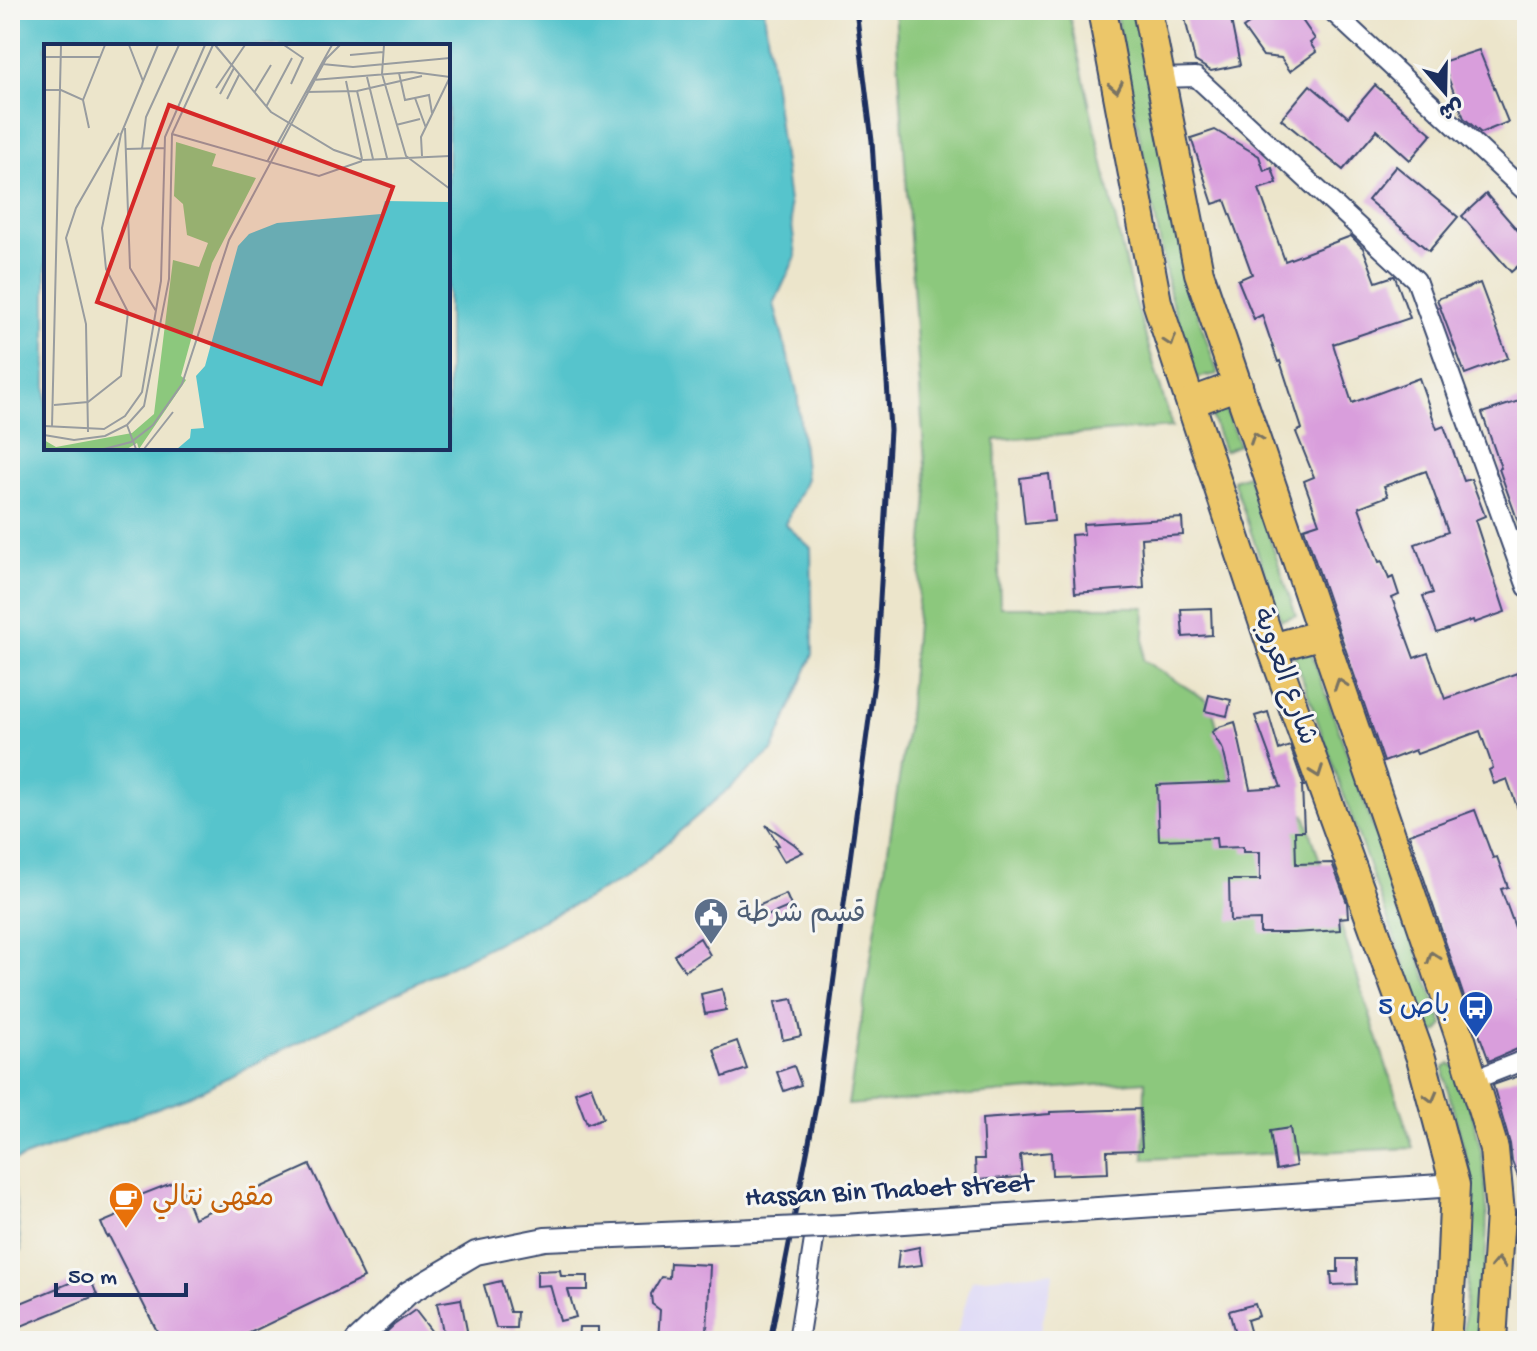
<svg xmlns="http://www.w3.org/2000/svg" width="1537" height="1351" font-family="'Gochi Hand','Playpen Sans Arabic',sans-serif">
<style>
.built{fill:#dbd6f7}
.green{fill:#8cc87d;stroke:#547c6e;stroke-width:2}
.water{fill:#56c4cc;stroke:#387a95;stroke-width:2;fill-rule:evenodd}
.building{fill:#d99edc}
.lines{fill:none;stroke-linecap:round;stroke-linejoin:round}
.minor-casing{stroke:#3a4a6e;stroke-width:22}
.tertiary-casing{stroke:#3a4a6e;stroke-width:26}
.primary-casing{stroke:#3a4a6e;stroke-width:32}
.minor{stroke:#fff;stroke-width:18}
.tertiary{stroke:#fff;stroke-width:22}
.primary{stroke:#ecc669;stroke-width:28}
.rail{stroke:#1b2f5e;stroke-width:5}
.tertiary-bridge-casing{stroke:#3a4a6e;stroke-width:26;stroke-linecap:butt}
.tertiary-bridge{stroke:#fff;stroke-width:22}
.oneway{stroke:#797363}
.labels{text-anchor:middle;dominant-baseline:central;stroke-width:6;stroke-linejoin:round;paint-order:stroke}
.street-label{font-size:28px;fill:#1b2f5e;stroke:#f6f6f2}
.service-label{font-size:28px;fill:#4e5e75;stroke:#f6f6f2;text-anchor:start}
.transit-label{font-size:28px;fill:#164399;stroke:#f6f6f2;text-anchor:end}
.food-label{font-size:28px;fill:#c56008;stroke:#f6f6f2;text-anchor:start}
.inset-road{fill:none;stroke:#989c9f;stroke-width:2}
.view{fill:#d62828;fill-opacity:0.15;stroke:#d62828;stroke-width:4}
.inset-edge{fill:none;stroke:#1b2f5e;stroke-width:4}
</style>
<rect width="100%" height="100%" fill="#f6f6f2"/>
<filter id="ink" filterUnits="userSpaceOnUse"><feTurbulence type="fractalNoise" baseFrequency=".0125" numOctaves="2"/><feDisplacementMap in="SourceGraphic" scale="16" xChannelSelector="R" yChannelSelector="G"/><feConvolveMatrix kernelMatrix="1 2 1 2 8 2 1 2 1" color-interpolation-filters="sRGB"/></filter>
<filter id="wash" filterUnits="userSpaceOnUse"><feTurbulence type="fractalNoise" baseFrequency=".006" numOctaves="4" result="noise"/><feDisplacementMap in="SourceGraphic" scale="32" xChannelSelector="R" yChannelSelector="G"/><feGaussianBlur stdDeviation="1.8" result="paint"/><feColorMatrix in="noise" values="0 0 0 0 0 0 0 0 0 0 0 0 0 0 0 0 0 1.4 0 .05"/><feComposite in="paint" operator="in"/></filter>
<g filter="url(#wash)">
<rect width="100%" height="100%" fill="#ece5cb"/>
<path class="built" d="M1054 1272 1038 1341H955L972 1279Z"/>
<g class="green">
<path d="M895 10H1068L1129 279 1172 427 995 440 1000 607H1145L1143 660 1211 703 1232 784 1305 815 1413 1148 1144 1159 1145 1081 848 1105 907 728 927 496Z"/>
<path d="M1115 10H1136L1188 285 1218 374 1196 378 1171 299Z"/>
<path d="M1224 406 1239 445 1224 451 1210 411Z"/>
<path d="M1248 475 1296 615 1281 620 1233 480Z"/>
<path d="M1310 649 1443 1025C1440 1032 1436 1033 1428 1032L1294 655Z"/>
<path d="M1450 1064 1458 1068C1470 1105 1482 1142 1485 1181 1490 1234 1483 1288 1479 1341H1463L1472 1200 1470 1172 1444 1076V1068Z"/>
</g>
<path class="water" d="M10 10H764L796 256 774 304 797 391 806 480 785 524 811 548 813 654 773 750 625 879 190 1096 11 1162 21 1251 10 1254ZM46 46H448V448H46Z"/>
<g id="blocks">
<g class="building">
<path d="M1183 10H1229L1240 65 1211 71 1195 61Z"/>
<path d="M1269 10H1295L1315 39 1310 43 1316 52 1290 71 1281 58 1263 56 1243 28Z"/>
<path d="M1479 50 1508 122 1481 133 1464 118 1442 62Z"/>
<path d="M1310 85 1348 117 1375 85 1432 134 1410 160 1377 130 1343 170 1281 119Z"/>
<path d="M1215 130 1259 156 1264 171 1272 168 1277 183 1259 189 1285 261 1351 236 1363 248 1376 282 1394 276 1395 277 1410 318 1333 344 1352 403 1419 378 1437 429 1444 426 1464 481 1471 479 1485 516 1475 520 1505 612 1474 623 1473 620 1437 633 1423 596 1433 593 1415 544 1448 532 1426 471 1384 486 1388 496 1359 507 1379 562 1382 561 1389 579 1393 577 1399 595 1392 598 1414 658 1428 653 1445 699 1517 673 1527 701V828L1525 829 1507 779 1494 784 1489 770 1493 768 1480 731 1417 754 1415 750 1384 762 1304 528 1319 523 1304 481 1314 477 1296 432 1302 429 1280 361 1278 362 1262 315 1254 319 1238 280 1252 274 1225 200 1213 204 1191 138Z"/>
<path d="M1396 166 1458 217 1429 251 1368 200Z"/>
<path d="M1486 194 1527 241V258L1511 272 1462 216Z"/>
<path d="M1480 283 1508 358 1465 374 1437 299Z"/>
<path d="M1519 401 1527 424V541H1525L1499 469 1501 468 1482 413Z"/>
<path d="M1049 474 1054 521 1025 524 1020 478Z"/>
<path d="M1182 518 1183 535 1141 538 1144 588 1075 593 1071 535 1084 534 1083 524Z"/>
<path d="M1211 608 1212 635 1183 637 1181 609Z"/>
<path d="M1209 695 1231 700 1227 716 1205 711Z"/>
<path d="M1268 712 1279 750 1290 746 1304 786H1302L1304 831H1295L1296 864 1332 863 1347 903 1348 917 1339 918 1340 930 1294 933H1260V920L1230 921 1229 880H1260V852H1243V847L1217 848 1216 838 1159 840 1157 785 1231 782 1223 750 1212 732 1219 727 1235 722 1250 789 1281 787 1255 716Z"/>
<path d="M1475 810 1493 858 1497 857 1508 887 1501 889 1524 952 1527 951V995L1522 997 1527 1011V1045L1489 1061 1471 1012H1469L1409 834Z"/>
<path d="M766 825 794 844 803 852 784 861 775 846 779 845Z"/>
<path d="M786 894 791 906 765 917 760 905Z"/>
<path d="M700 938 710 955 685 971 674 955Z"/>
<path d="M722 989 726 1010 705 1014 701 994Z"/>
<path d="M793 999 801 1036 783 1040 775 1002Z"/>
<path d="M737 1041 747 1069 723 1077 714 1049Z"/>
<path d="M794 1066 801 1085 784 1091 777 1072Z"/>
<path d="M1527 1073V1197H1526L1512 1161 1510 1144 1493 1085Z"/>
<path d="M591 1086 603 1118 587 1124 575 1092Z"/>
<path d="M1140 1109 1142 1150 1107 1151 1108 1173 1052 1175 1051 1152 1020 1155 1022 1177 976 1180 975 1159H984L982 1119 1050 1114V1112Z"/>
<path d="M1290 1128 1296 1166 1276 1170 1270 1131Z"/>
<path d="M310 1165 364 1278 233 1341H162L109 1236 107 1237 101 1223 132 1210 128 1200 179 1180 194 1218Z"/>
<path d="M1517 1210H1527V1242L1515 1243Z"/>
<path d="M919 1247 922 1265 897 1268 899 1251Z"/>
<path d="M1338 1259H1356L1357 1284 1332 1285 1331 1272H1338Z"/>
<path d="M670 1263 710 1265 707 1332H702L701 1341H658L660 1310 652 1304 651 1294 661 1277 669 1278Z"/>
<path d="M560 1270 561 1276H588V1290H568L576 1317 560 1321 550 1285 537 1286V1271Z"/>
<path d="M89 1275 97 1295 19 1327 11 1307Z"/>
<path d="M501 1281 510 1312H517L516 1328H496L484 1285Z"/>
<path d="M461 1299 469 1341H445L437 1303Z"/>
<path d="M1255 1304 1259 1316 1247 1320 1252 1338 1237 1341 1229 1311Z"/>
<path d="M415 1310 439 1341H377L394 1325Z"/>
<path d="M579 1327H598V1341H578Z"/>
</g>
</g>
</g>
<g filter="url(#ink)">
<use href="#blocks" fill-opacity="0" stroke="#3a4a6e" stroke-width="2"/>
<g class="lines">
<defs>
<g id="minor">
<path d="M1331 10 1527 193"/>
<path d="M1160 78 1196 77 1416 280 1527 587"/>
<path d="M1473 1080 1527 1059"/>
<path d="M798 1341 816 1227"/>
</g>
<g id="tertiary">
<path d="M844 1226 1455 1185"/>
<path d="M357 1341 408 1293 476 1253 545 1239 756 1230"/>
</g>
<g id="primary">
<path d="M1102 10 1157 302 1272 648 1421 1058 1455 1185 1451 1277 1446 1341"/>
<path d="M1147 10 1199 273 1462 1043 1494 1149 1500 1213 1492 1341"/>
<path d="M1192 402 1238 385"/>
<path d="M1272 648 1323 634"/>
</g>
</defs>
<use href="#minor" class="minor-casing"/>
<use href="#tertiary" class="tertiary-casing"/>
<use href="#primary" class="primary-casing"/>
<use href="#minor" class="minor"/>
<use href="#tertiary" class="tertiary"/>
<use href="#primary" class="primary"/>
<path class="rail" d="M770 1341 818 1096 876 667 890 430 872 141 856 10"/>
<defs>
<path id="tertiary-bridge" d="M756 1230 844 1226"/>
</defs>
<use href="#tertiary-bridge" class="tertiary-bridge-casing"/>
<use href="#tertiary-bridge" class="tertiary-bridge"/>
</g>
<defs><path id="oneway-chevron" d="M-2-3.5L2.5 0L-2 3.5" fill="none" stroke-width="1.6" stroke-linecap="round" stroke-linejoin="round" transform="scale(2)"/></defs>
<g class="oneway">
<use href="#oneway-chevron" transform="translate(1116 87) rotate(79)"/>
<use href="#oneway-chevron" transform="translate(1170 341) rotate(71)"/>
<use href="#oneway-chevron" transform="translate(1256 438) rotate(-109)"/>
<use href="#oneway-chevron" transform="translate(1340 684) rotate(-109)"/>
<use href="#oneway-chevron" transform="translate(1317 772) rotate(70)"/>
<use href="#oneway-chevron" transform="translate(1433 957) rotate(-109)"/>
<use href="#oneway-chevron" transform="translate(1431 1097) rotate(75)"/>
<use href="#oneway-chevron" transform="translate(1498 1263) rotate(-88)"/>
</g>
</g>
<defs>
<symbol id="civic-pin" viewBox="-11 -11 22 30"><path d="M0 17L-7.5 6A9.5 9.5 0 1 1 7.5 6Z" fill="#5c6f8a" stroke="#f6f6f2"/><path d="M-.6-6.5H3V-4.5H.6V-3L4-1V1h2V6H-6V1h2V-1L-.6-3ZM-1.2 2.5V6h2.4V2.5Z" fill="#fff"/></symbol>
<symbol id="bus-pin" viewBox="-11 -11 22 30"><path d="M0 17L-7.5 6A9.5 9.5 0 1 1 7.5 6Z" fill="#1a4fb4" stroke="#f6f6f2"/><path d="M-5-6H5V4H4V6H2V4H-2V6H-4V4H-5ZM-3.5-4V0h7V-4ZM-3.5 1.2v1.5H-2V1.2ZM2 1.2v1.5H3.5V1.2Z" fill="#fff"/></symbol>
<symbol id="cafe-pin" viewBox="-11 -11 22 30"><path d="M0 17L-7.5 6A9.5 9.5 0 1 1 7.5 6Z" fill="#e8710a" stroke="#f6f6f2"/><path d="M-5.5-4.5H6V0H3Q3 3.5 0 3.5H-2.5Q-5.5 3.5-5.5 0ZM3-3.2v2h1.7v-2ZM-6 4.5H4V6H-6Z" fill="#fff"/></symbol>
</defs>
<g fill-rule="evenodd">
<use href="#civic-pin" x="691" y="895" width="40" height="54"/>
<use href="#bus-pin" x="1456" y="988" width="40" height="54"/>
<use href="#cafe-pin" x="106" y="1179" width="40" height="54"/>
</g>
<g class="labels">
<g class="street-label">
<text transform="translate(1283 677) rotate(70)">شارع العروبة</text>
<text transform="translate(889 1192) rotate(-3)">Hassan Bin Thabet street</text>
</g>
<g class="service-label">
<text x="737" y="915">قسم شرطة</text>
</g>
<g class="transit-label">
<text x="1450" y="1008">باص 5</text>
</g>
<g class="food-label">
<text x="152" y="1199">مقهى نتالي</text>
</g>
</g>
<g transform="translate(44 44)">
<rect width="406" height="406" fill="#ece5cb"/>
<path d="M132 98 172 110 168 122 212 134 168 219 137 332 142 336 95 405 93 399 83 405H0V396L12 403 88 389 110 370 129 216 155 223 164 199 143 191 139 160 130 152Z" fill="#8cc87d"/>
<path d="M341 157 406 158V405H133L146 394 147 385 160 384 152 332 161 322 194 202 205 190 233 179 337 170Z" fill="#56c4cc"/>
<path class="inset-road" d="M85 1 99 37M171 1 227 68 290 106 319 116 406 112M240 1 259 14 247 40M340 1 338 30 362 112 406 145M306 11 339 8M0 13H56M278 20 309 23 406 14M355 29 361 56 385 51 388 69M323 33 343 114M269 36 368 28 406 33M302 37 318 115M172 44 201 1M0 46H17L39 56 61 1M313 47 329 115M262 48 313 47 378 32M210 49 227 21M176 50 190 24M371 54 382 84M183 55 195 31M39 56 45 84M222 63 248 14M352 81 376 75M81 84 86 224 112 267M128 90 275 132 318 117M82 105 120 104M98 105 102 73 135 1M378 112 377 93 406 33M223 118 288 1M10 361 44 358 77 332 84 268 62 225 58 184 77 90 114 1M83 381 92 405M0 382 60 385 81 372 98 348 117 237 121 93 161 1M8 383 17 1M44 388 42 280 22 194 32 164 75 89M0 391 30 396 61 392 83 381 100 362 125 235 128 90 169 1M60 405 87 398 109 381 138 340 185 196 282 15 296 1M100 405 129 368"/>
<path class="view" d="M125 61 349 143 277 340 53 258Z"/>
<rect width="406" height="406" class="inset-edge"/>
</g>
<rect width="1537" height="1351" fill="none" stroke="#f6f6f2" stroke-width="40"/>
<g transform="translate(1445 92) rotate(160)" stroke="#f6f6f2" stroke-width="6" paint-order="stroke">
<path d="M0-6L14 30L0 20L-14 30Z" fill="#1b2f5e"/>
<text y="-12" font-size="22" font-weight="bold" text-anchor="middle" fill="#1b2f5e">ش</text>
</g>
<path d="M56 1283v12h130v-12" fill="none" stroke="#1b2f5e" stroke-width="4"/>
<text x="68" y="1283" font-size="24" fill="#1b2f5e" stroke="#f6f6f2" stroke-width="6" paint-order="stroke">50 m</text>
</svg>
